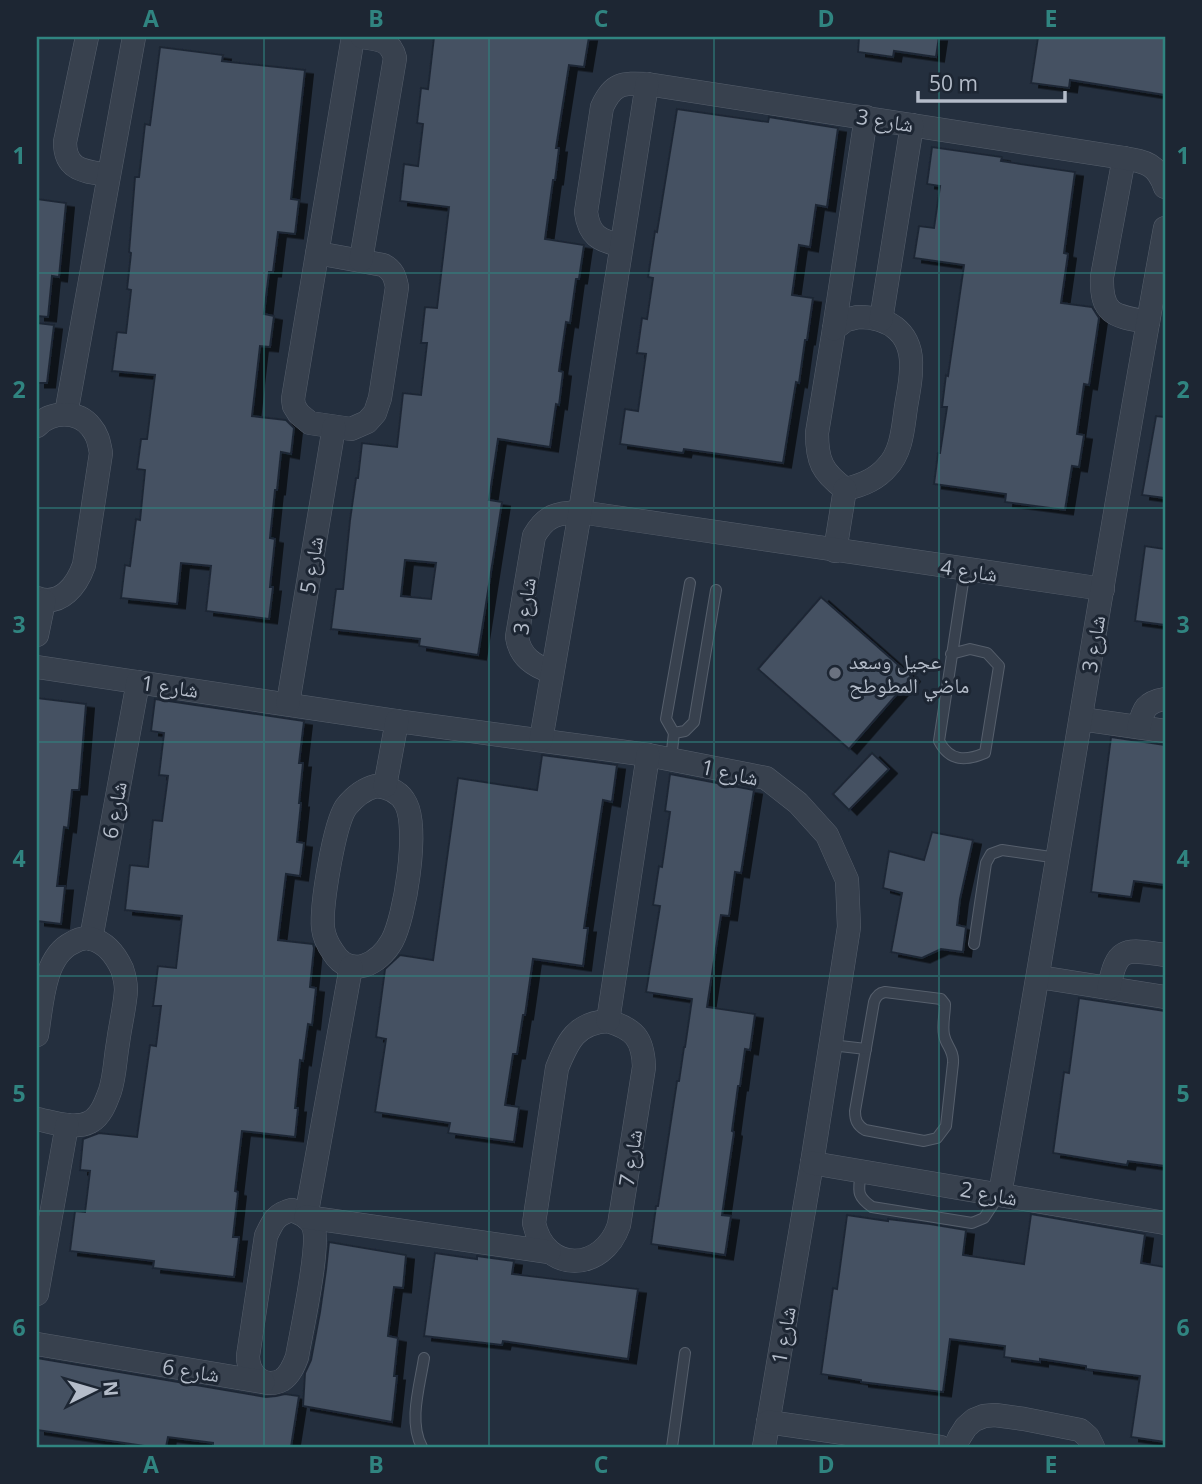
<svg xmlns="http://www.w3.org/2000/svg" width="1202" height="1484" font-family="'Open Sans','Noto Naskh Arabic',sans-serif">
<style>
.building{fill:#455162;stroke:#1f2835;stroke-width:2;fill-rule:evenodd;filter:url(#shadow)}
.lines{fill:none;stroke-linecap:round;stroke-linejoin:round}
.lane-casing{stroke:#565f6c;stroke-width:12}
.street-casing{stroke:#565f6c;stroke-width:24}
.lane{stroke:#38414e;stroke-width:10}
.street{stroke:#38414e;stroke-width:23}
.grid{fill:none;stroke:#308480;stroke-width:2;stroke-opacity:0.55}
.worship-dot{fill:#6b7280;stroke:#1d2633;stroke-width:2.5}
.labels{text-anchor:middle;dominant-baseline:central;stroke-width:6;stroke-linejoin:round;paint-order:stroke}
.street-label{font-size:21px;fill:#b4bcc9;stroke:#1d2633}
.poi-label{font-size:21px;fill:#b4bcc9;stroke:#1d2633;text-anchor:start}
.neatline{fill:none;stroke:#308480;stroke-width:2.5}
.grid-label{font-size:23px;text-anchor:middle;font-weight:bold;fill:#308480}
</style>
<defs>
<filter id="shadow"><feDropShadow dx="8" dy="4.5" stdDeviation="0" flood-color="#0009"/></filter>
</defs>
<rect width="100%" height="100%" fill="#242f3e"/>
<g class="building">
<path d="M434 37H589L584 67 569 65 556 148H559L555 180H553L545 239 584 245 579 279H576L570 323 566 322 559 371 563 372 559 405 556 404 550 447 498 439 489 500 502 502 478 655 419 646 420 639 331 629 336 589H343L350 520 356 478H358L362 443 397 447 403 393 421 395 427 343H421L425 307 437 308 449 207 400 201 404 164 418 166 423 124 417 123 421 88 428 89ZM405 560 436 563 431 599 401 596Z"/>
<path d="M859 37H939L936 57 894 51 893 57 858 52Z"/>
<path d="M1038 37H1165V95L1070 80 1069 88 1031 83Z"/>
<path d="M160 47 223 55 222 61 305 70 291 199 299 200 295 234 278 232 273 272H269L264 314 274 316 270 347 260 346 252 416 286 420 294 428 291 454 281 452 277 490H275L270 538 275 539 270 587H273L269 619 206 611 211 566 181 563 177 604 121 598 125 565 130 566 136 519 140 520 145 470 137 469 141 439H147L155 375 112 371 117 332 126 333 131 290 127 289 131 253 129 252 135 177H139L145 124 150 125Z"/>
<path d="M677 109 768 122 769 117 838 128 827 207 816 205 810 247 799 245 792 295 813 298 807 340H805L799 383 796 382 783 463 684 449 683 453 620 444 625 409 638 411 646 354 637 353 642 318 647 319 653 278 648 277 655 231 657 232Z"/>
<path d="M932 147 1002 157 1001 161 1075 172 1064 253 1068 254 1061 303 1092 307 1099 318 1089 385 1084 384 1077 434 1084 435 1079 467 1072 466 1065 510 1005 502 1006 494 934 484 938 453H940L947 407H942L946 375 948 376 964 265 914 258 919 226 934 228 940 186 927 184Z"/>
<path d="M37 199 66 203 59 277 52 276 48 317 37 316Z"/>
<path d="M37 323 54 325 47 383H37Z"/>
<path d="M1156 416 1165 417V498L1142 495Z"/>
<path d="M1145 546 1165 549V625L1135 621Z"/>
<path d="M821 597 912 677 849 749 758 669Z"/>
<path d="M37 698 86 704 79 790H72L68 828 64 827 57 886H65L61 924 37 921Z"/>
<path d="M155 699 304 721 299 763H303L299 803H301L297 842 304 843 300 876 286 874 278 940 313 944 314 948 310 987 316 988 312 1025 308 1024 303 1061 300 1060 295 1108H298L295 1137 242 1131 235 1191 238 1192 233 1237H239L234 1277 153 1268 154 1261 70 1251 75 1211 85 1212 90 1171 80 1170 83 1139 99 1133 137 1137 150 1045 156 1046 161 1006H153L158 966 176 968 182 916 125 910 130 865 148 867 153 820 162 821 168 776 159 775 164 733 151 731Z"/>
<path d="M1111 737 1165 745V885L1134 881 1131 897 1091 892Z"/>
<path d="M872 753 889 769 849 810 833 794Z"/>
<path d="M542 755 617 765 612 802 603 800 584 928H588L583 966 533 959 525 1015H523L517 1054H513L505 1105 519 1107 514 1142 448 1133 450 1123 375 1112 386 1039 376 1037 385 969 400 955 433 960 458 778 537 790Z"/>
<path d="M670 774 754 790 741 873 735 872 729 916 721 915 707 1007 755 1014 750 1050 745 1049 740 1086H738L732 1131 734 1132 722 1215 731 1216 725 1255 651 1244 656 1206H658L677 1081H679L684 1047H685L692 999 646 992 660 906 653 905 659 866 662 867 670 812 665 811Z"/>
<path d="M932 832 973 840 960 899 957 925 966 927 963 952 941 949 922 958 891 952 902 893 883 888 889 851 924 860Z"/>
<path d="M1079 998 1165 1011V1166L1128 1161 1127 1165 1053 1153 1064 1072 1069 1073Z"/>
<path d="M1031 1214 1145 1234 1141 1263 1165 1267V1442L1131 1437 1140 1376 1086 1369V1366L1040 1359V1362L1004 1357 1005 1346 950 1339 943 1392 861 1382V1380L821 1374 833 1288 837 1289 847 1215 888 1221V1219L930 1224 966 1230 963 1255 1024 1264Z"/>
<path d="M329 1242 406 1255 403 1288 394 1287 388 1336 398 1338 394 1376H397L392 1422 303 1406 305 1373 311 1360 320 1312 326 1270Z"/>
<path d="M435 1253 477 1259V1256L514 1261 512 1274 638 1289 628 1359 503 1341 502 1345 424 1336Z"/>
<path d="M37 1358 266 1397 276 1396 285 1394 299 1396 291 1447H213V1443L168 1437 166 1447H151L37 1430Z"/>
</g>
<g class="lines">
<defs>
<g id="lane">
<path d="M951 654 970 649 987 653 999 666 985 753C966 761 950 762 939 741L965 569"/>
<path d="M674 733 666 719 690 583"/>
<path d="M671 759 674 733 685 731 694 722 716 590"/>
<path d="M974 944 986 863 991 854 1002 850 1058 858"/>
<path d="M885 992 941 999 945 1004C945 1014 942 1025 944 1035 946 1046 954 1050 953 1063L946 1126 937 1138 924 1141 865 1130C857 1125 855 1120 855 1111L874 1002C876 996 879 993 885 992Z"/>
<path d="M831 1045 866 1049"/>
<path d="M861 1171C859 1190 855 1195 872 1207L972 1223 984 1218 999 1195"/>
<path d="M422 1447C408 1422 420 1385 424 1358"/>
<path d="M672 1447 685 1353"/>
</g>
<g id="street">
<path d="M87 37 65 142C65 171 85 171 108 175"/>
<path d="M1124 158 1102 277C1101 315 1114 316 1148 322"/>
<path d="M621 245C599 241 589 235 586 212L602 107C613 83 622 83 647 84L1124 158C1146 162 1157 164 1165 187"/>
<path d="M317 253 383 265C393 270 395 277 397 287L380 398 375 413 367 422 351 429 310 423 299 414 294 406 293 399 353 37"/>
<path d="M361 260 395 58C390 39 379 40 362 37"/>
<path d="M858 317C892 317 913 335 911 369 911 382 908 394 906 407 903 427 902 452 887 467 876 480 860 486 845 489 822 472 817 461 817 433L834 329 846 320Z"/>
<path d="M881 320 912 125"/>
<path d="M834 329 866 117"/>
<path d="M66 414 134 37"/>
<path d="M37 426C51 411 78 410 91 427 98 435 99 443 101 453L84 565C77 585 61 607 37 598"/>
<path d="M835 551 845 489"/>
<path d="M37 635 44 601"/>
<path d="M37 667 397 721 648 755 766 778 798 803 827 835 847 880 849 927 812 1163 764 1447"/>
<path d="M552 672C534 666 520 657 517 637L534 536C546 515 557 513 580 512L1103 589"/>
<path d="M288 703 334 427"/>
<path d="M1081 719 1165 731"/>
<path d="M1139 727C1143 709 1146 702 1165 699"/>
<path d="M541 740 580 512 647 84"/>
<path d="M376 786C389 787 400 792 406 804 419 830 405 917 392 941 379 964 350 980 333 952 328 945 324 936 323 928 321 905 334 825 346 807 354 797 364 789 376 786Z"/>
<path d="M385 786 397 721"/>
<path d="M91 939 138 682"/>
<path d="M1039 977 1165 997"/>
<path d="M1109 988C1117 944 1127 950 1165 955"/>
<path d="M608 1021C634 1029 643 1038 644 1067L619 1225C603 1272 545 1274 534 1223L557 1068C568 1041 576 1023 608 1021Z"/>
<path d="M608 1021 648 755"/>
<path d="M37 1035C42 1006 43 957 72 943 78 939 85 937 92 939 106 943 116 956 122 969 124 975 126 983 126 990 125 1007 120 1026 118 1043 115 1059 115 1076 110 1091 106 1102 101 1116 90 1122 75 1130 52 1122 37 1119"/>
<path d="M812 1163 1165 1223"/>
<path d="M1000 1194C1057 873 1106 549 1165 228"/>
<path d="M292 1210C301 1214 309 1217 313 1226 321 1243 301 1333 297 1357 294 1365 290 1375 282 1380 263 1390 248 1374 248 1356L266 1236C273 1221 276 1214 292 1210Z"/>
<path d="M306 1217 351 967"/>
<path d="M306 1217 549 1252"/>
<path d="M37 1294 67 1125"/>
<path d="M37 1344 263 1382"/>
<path d="M768 1422 940 1447"/>
<path d="M955 1447 959 1438 966 1427 974 1420 984 1416 995 1415 1024 1419 1080 1430 1088 1437 1093 1447"/>
</g>
</defs>
<use href="#lane" class="lane-casing"/>
<use href="#street" class="street-casing"/>
<use href="#lane" class="lane"/>
<use href="#street" class="street"/>
</g>
<path class="grid" d="M264 37V1447M489 37V1447M714 37V1447M939 37V1447M37 273H1165M37 508H1165M37 742H1165M37 976H1165M37 1211H1165"/>
<circle class="worship-dot" cx="835" cy="673" r="7"/>
<g class="labels">
<g class="street-label">
<text transform="translate(885 120) rotate(9)">شارع 3</text>
<text transform="translate(311 565) rotate(-81)">شارع 5</text>
<text transform="translate(969 570) rotate(8)">شارع 4</text>
<text transform="translate(524 606) rotate(-82)">شارع 3</text>
<text transform="translate(1093 644) rotate(-81)">شارع 3</text>
<text transform="translate(170 686) rotate(8)">شارع 1</text>
<text transform="translate(730 772) rotate(12)">شارع 1</text>
<text transform="translate(114 810) rotate(-80)">شارع 6</text>
<text transform="translate(630 1158) rotate(-81)">شارع 7</text>
<text transform="translate(989 1193) rotate(10)">شارع 2</text>
<text transform="translate(783 1335) rotate(-80)">شارع 1</text>
<text transform="translate(191 1370) rotate(9)">شارع 6</text>
</g>
<g class="poi-label">
<text x="849" y="661">عجيل وسعد<tspan x="849" dy="24">ماضي المطوطح</tspan></text>
</g>
</g>
<rect width="1202" height="1484" fill="none" stroke="#1d2633" stroke-width="77"/>
<g transform="translate(94 1390) rotate(85)" stroke="#1d2633" stroke-width="5" paint-order="stroke">
<path d="M0-5L12 26L0 18L-12 26Z" fill="#b4bcc9"/>
<text y="-10" font-size="19" font-weight="bold" text-anchor="middle" fill="#b4bcc9">N</text>
</g>
<path d="M918 91v10h147v-10" fill="none" stroke="#b4bcc9" stroke-width="3.5"/>
<text x="929" y="91" font-size="21" fill="#b4bcc9" stroke="#1d2633" stroke-width="5" paint-order="stroke">50 m</text>
<rect x="38" y="38" width="1126" height="1408" class="neatline"/>
<g class="grid-label">
<text x="151" y="27">A</text>
<text x="376" y="27">B</text>
<text x="601" y="27">C</text>
<text x="826" y="27">D</text>
<text x="1051" y="27">E</text>
<text x="19" y="164">1</text>
<text x="1183" y="164">1</text>
<text x="19" y="398">2</text>
<text x="1183" y="398">2</text>
<text x="19" y="633">3</text>
<text x="1183" y="633">3</text>
<text x="19" y="867">4</text>
<text x="1183" y="867">4</text>
<text x="19" y="1102">5</text>
<text x="1183" y="1102">5</text>
<text x="19" y="1336">6</text>
<text x="1183" y="1336">6</text>
<text x="151" y="1473">A</text>
<text x="376" y="1473">B</text>
<text x="601" y="1473">C</text>
<text x="826" y="1473">D</text>
<text x="1051" y="1473">E</text>
</g>
</svg>
